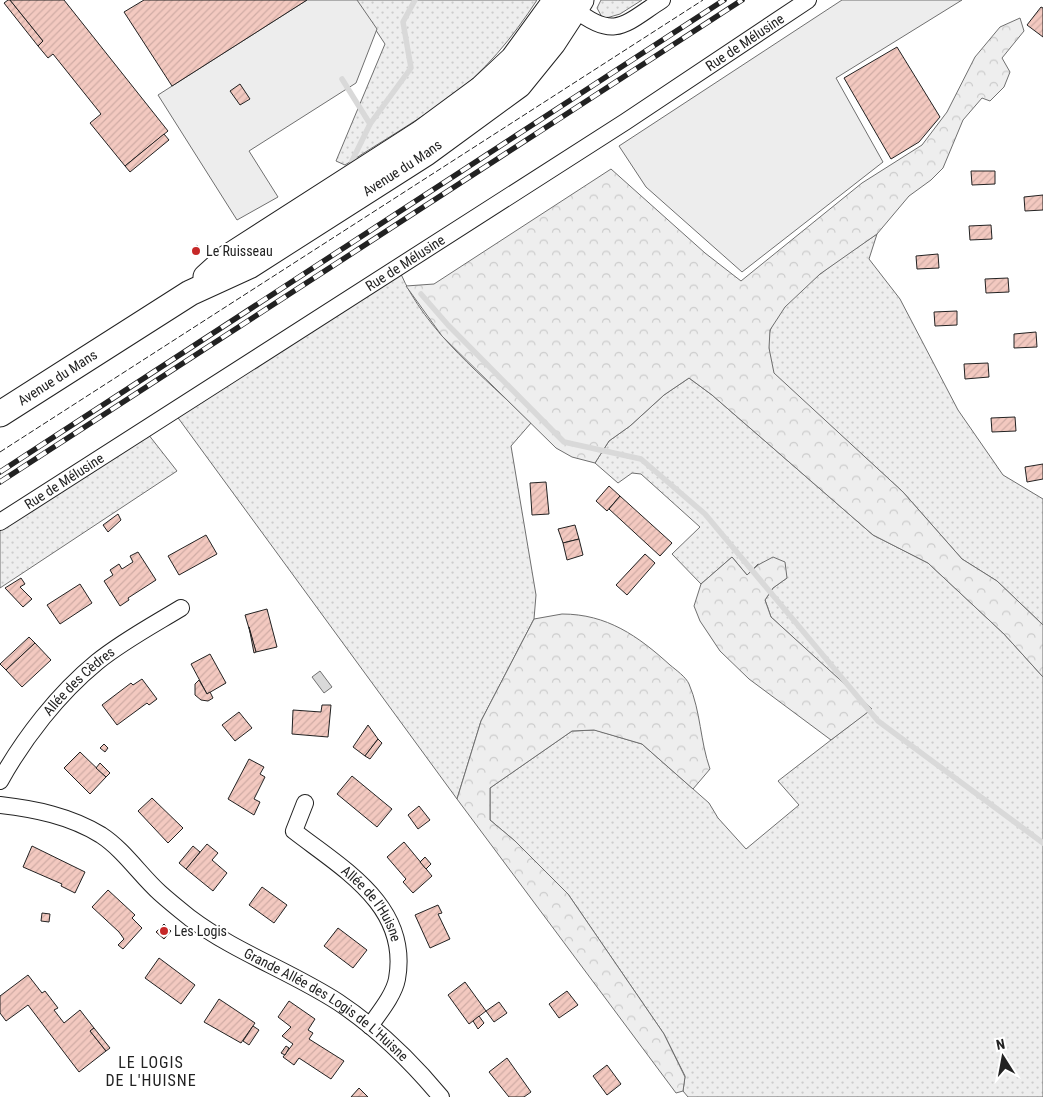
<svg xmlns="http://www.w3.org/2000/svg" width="1043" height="1097" font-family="'Roboto Condensed',sans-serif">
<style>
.grass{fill:url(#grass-dots);stroke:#6f6f6f}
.forest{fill:url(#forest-crowns);stroke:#6f6f6f}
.parking{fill:#ededed;stroke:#6f6f6f}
.water{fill:#d9d9d9;stroke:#6f6f6f}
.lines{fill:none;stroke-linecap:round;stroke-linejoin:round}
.stream{stroke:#d9d9d9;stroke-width:5.5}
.building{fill:url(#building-hatch);stroke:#222}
.minor-casing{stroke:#222;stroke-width:18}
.primary-casing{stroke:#222;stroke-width:27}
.minor{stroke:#fff;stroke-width:16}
.primary{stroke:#fff;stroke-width:25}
.rail-casing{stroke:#222;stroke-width:5.5}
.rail{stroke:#fff;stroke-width:4;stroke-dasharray:11;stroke-linecap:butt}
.fence{stroke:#222;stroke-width:1;stroke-dasharray:6 2.5;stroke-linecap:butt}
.poi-dot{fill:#c62828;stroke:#fff;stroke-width:2}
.labels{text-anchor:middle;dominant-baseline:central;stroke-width:4;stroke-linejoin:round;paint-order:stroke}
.street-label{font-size:14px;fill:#222;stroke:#fff}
.poi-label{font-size:14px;fill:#222;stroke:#fff;text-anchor:start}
.quarter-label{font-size:16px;letter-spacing:1px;fill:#222;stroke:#fff}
</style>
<defs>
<pattern id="grass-dots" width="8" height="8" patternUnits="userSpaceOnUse" patternTransform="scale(1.25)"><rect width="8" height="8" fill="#eee"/><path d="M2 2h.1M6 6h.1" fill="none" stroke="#ccc" stroke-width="1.8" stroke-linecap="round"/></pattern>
<pattern id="forest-crowns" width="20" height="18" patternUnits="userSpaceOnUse" patternTransform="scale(1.25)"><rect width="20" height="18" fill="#eee"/><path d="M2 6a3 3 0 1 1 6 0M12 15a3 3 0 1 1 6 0" fill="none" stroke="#ccc"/></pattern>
<pattern id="building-hatch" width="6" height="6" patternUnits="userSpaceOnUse" patternTransform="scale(1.25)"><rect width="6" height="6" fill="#f3c9c0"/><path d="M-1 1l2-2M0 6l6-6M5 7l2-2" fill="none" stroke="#d0aca5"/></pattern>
</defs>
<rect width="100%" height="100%" fill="#fff"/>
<g class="grass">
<path d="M356 0H537C513 37 484 73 448 99 415 122 379 143 345 165L336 161 385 44Z"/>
<path d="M601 0H642L620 14 603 19 597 8Z"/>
<path d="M877 234 869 259 900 299 958 410 1003 475 1043 499V625L997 581 962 559 903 492 773 373C771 360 766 344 770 331 779 297 848 254 877 234Z"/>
<path d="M400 272C426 333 485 377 531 423L511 446 536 595 534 619 481 721 457 799 176 415Z"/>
<path d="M689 378 712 395 873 535 928 563 1004 634 1043 677V1097H688L683 1091 685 1076 664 1034 568 894 515 841 490 820V788L572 731 595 730 642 744 709 803 718 818 746 849 799 805 778 781 871 709 771 617 765 600 773 588 787 578 758 564 747 575 732 557 701 584 672 554 700 527 641 474 632 473 618 483 595 463 609 441 630 426 664 395Z"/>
<path d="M148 434 177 471 0 588V530Z"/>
</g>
<g class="forest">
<path d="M1020 18 1024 31 1002 58 1010 72 1004 87 990 101 982 98 963 120 943 168 931 180 909 196 877 234 820 274 785 307 770 330 769 348 774 373 903 492 962 559 997 581 1043 625V677L1004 634 928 563 873 535 712 395 689 378 664 395 630 426 609 441 595 463 572 457 556 448 442 336 406 286 434 284 611 169 705 253 741 281 862 183 922 145 947 112 975 57 1000 27Z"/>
<path d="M732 557 747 575 758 565 773 557 785 562 787 578 773 588 765 600 771 617 872 709 831 740 749 679 720 651 700 621 694 606 701 584Z"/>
<path d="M562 614C607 614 638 636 670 665 676 670 686 677 689 684 701 712 700 741 710 769L693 789 642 744 594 730 572 731 490 788V820L515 841 568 894 664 1034 685 1077 683 1091 676 1093 457 799 481 721 534 619Z"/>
</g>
<g class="parking">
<path d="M307 0H357L377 29 356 83 249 151 278 197 237 220 158 95Z"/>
<path d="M842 0H962L836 78 883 162 742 272 646 187 619 146Z"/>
</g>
<path class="water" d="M320 671 332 687 324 693 312 677Z"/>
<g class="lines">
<g class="stream">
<path d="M342 79 370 124 352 161"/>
<path d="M370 124 411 68 403 22 415 0"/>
<path d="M421 294 448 325 564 442 641 459 705 514 878 721 1043 843"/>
</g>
</g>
<g class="building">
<path d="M8 0H10L43 41 38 46 4 3Z"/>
<path d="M10 0H64L168 131 125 166 90 123 101 114 53 54 48 58 38 46 43 41Z"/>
<path d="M144 0H307L172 86 124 12Z"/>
<path d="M1041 7 1043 8V37L1027 25Z"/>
<path d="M897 47 940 117 919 142 891 159 844 78Z"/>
<path d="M240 84 250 99 240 105 230 91Z"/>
<path d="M164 134 169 140 130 172 125 166Z"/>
<path d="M971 171H995V184L972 185Z"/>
<path d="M1043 195V210L1025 211 1024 197Z"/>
<path d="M991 225 992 239 970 240 969 226Z"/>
<path d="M197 245 201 251 195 256 191 250Z"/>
<path d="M938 254 939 268 917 269 916 256Z"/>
<path d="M1008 278 1009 292 986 293 985 279Z"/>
<path d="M957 311V325L935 326 934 312Z"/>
<path d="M1036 332 1037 347 1014 348V334Z"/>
<path d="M988 363 989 377 965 379 964 364Z"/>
<path d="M1015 417 1016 431 992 432 991 418Z"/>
<path d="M1043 464V479L1027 482 1025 467Z"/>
<path d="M546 482 549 514 532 515 530 483Z"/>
<path d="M609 486 620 496 607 511 596 501Z"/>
<path d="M620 496 672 543 660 556 609 509Z"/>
<path d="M118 514 121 520 108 532 103 525Z"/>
<path d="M575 525 579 539 563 543 558 529Z"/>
<path d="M206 535 217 554 179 575 168 556Z"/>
<path d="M579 539 583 555 567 560 563 543Z"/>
<path d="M138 552 156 580 128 598 129 600 120 606 104 581 113 575 110 570 119 564 122 569 133 562 130 556Z"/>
<path d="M645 554 655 563 627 595 616 585Z"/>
<path d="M21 578 25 584 20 587 32 599 23 607 5 588Z"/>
<path d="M80 584 92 603 60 624 47 605Z"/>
<path d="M267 609 277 647 256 652 245 615Z"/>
<path d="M249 627 256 652 254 653Z"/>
<path d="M29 637 35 643 6 670 0 664Z"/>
<path d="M35 643 51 660 22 687 6 670Z"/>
<path d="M210 654 226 683 207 694 191 664Z"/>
<path d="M142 679 157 699 149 705 147 703 117 725 102 705 131 683 133 685Z"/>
<path d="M199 680 207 694 210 692 213 698 208 701 201 700 195 695V684Z"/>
<path d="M322 705H331L328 737 292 734 293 710 321 712Z"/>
<path d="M239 712 252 728 235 741 222 725Z"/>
<path d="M368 725 378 739 365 756 353 747Z"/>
<path d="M378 739 382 743 370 759 365 756Z"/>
<path d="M104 744 108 748 105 752 100 748Z"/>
<path d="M80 752 106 777 90 794 64 768Z"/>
<path d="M249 759 264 767 260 774 265 777 254 799 260 802 254 815 228 799Z"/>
<path d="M100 763 110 773 106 777 96 768Z"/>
<path d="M352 776 392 809 377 827 337 794Z"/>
<path d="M152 798 183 828 168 843 138 811Z"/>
<path d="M419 806 430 820 418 829 408 815Z"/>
<path d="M404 842 432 876 413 893 403 882 406 879 387 857Z"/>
<path d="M207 844 218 853 212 860 227 873 213 891 186 869Z"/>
<path d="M32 846 85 872 75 893 61 886 62 884 23 867Z"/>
<path d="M193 846 200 852 186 869 179 863Z"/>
<path d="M425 857 431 864 426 869 420 862Z"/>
<path d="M262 887 287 905 274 923 249 905Z"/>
<path d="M108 890 135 915 132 918 142 928 123 949 118 945 124 939 119 932 92 907Z"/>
<path d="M438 905 442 913 438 914 450 939 430 948 415 915Z"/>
<path d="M42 913 50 914 49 922 41 921Z"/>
<path d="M164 924 171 931 164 939 156 932Z"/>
<path d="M338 928 367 950 353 968 324 946Z"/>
<path d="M159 958 195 985 181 1004 145 978Z"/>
<path d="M28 975 42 993 45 991 58 1008 54 1010 64 1023 80 1010 94 1028 90 1031 106 1051 79 1072 28 1005 6 1021 0 1013V996Z"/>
<path d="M465 982 486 1011 469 1024 448 995Z"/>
<path d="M567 991 578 1005 559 1018 549 1004Z"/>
<path d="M219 999 255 1023 241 1043 204 1022Z"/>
<path d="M289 1001 315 1019 308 1030 313 1033 309 1039 344 1061 331 1079 299 1058 294 1065 283 1057 293 1044 282 1036 291 1027 278 1017Z"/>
<path d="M499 1002 507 1013 494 1022 486 1011Z"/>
<path d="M479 1016 484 1023 478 1029 473 1021Z"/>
<path d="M253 1026 259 1030 249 1045 243 1041Z"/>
<path d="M94 1028 110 1048 106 1051 90 1031Z"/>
<path d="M286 1046 289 1048 285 1055 281 1053Z"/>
<path d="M507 1058 531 1092 524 1097H509L489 1072Z"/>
<path d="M607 1065 621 1084 607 1095 593 1076Z"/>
<path d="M359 1088 368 1097H351Z"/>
</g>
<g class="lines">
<defs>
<g id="minor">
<path d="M576 10C615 41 626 23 662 0"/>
<path id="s1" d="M0 522 625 122 808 0"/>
<path id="s2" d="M0 781C24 738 58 694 97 662 123 641 153 625 181 608"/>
<path id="s3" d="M305 803 294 831C343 869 410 906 397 979 394 995 379 1013 370 1026"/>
<path id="s4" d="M0 805C35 809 70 816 101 835 124 850 140 875 160 893 170 902 180 910 190 918 235 952 290 971 338 1002 377 1028 411 1061 441 1097"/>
</g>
<g id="primary">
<path d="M206 277 228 257 421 133 482 88 513 59 556 0"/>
<path id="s5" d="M0 414 190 293 249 266 426 153 519 85 553 43 581 0"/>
</g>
</defs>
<use href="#minor" class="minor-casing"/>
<use href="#primary" class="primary-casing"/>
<use href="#minor" class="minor"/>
<use href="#primary" class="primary"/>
<defs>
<g id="rail">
<path d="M0 472 724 0"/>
<path d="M0 482 742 0"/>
</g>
</defs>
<use href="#rail" class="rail-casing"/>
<use href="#rail" class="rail"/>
<path class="fence" d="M0 452 703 0"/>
</g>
<g class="poi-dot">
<circle cx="196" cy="251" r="5"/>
<circle cx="164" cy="931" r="5"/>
</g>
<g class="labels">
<g class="street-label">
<text stroke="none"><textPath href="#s1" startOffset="886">Rue de Mélusine</textPath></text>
<text stroke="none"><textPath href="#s5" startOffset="472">Avenue du Mans</textPath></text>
<text stroke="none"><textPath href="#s1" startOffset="481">Rue de Mélusine</textPath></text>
<text stroke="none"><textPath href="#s5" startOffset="68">Avenue du Mans</textPath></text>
<text stroke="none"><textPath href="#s1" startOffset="76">Rue de Mélusine</textPath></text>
<text stroke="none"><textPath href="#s2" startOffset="128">Allée des Cèdres</textPath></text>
<text stroke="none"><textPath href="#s3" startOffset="138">Allée de l'Huisne</textPath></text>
<text stroke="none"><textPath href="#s4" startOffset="390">Grande Allée des Logis de L'Huisne</textPath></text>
</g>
<g class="poi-label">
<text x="206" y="251">Le Ruisseau</text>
<text x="174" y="931">Les Logis</text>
</g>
<g class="quarter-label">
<text x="151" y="1062">LE LOGIS<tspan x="151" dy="18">DE L'HUISNE</tspan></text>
</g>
</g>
<g transform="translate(1003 1057) rotate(349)" stroke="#ffffff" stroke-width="4" paint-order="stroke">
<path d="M0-4L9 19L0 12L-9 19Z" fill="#222222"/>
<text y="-8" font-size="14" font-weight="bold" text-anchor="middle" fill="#222222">N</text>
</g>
</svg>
